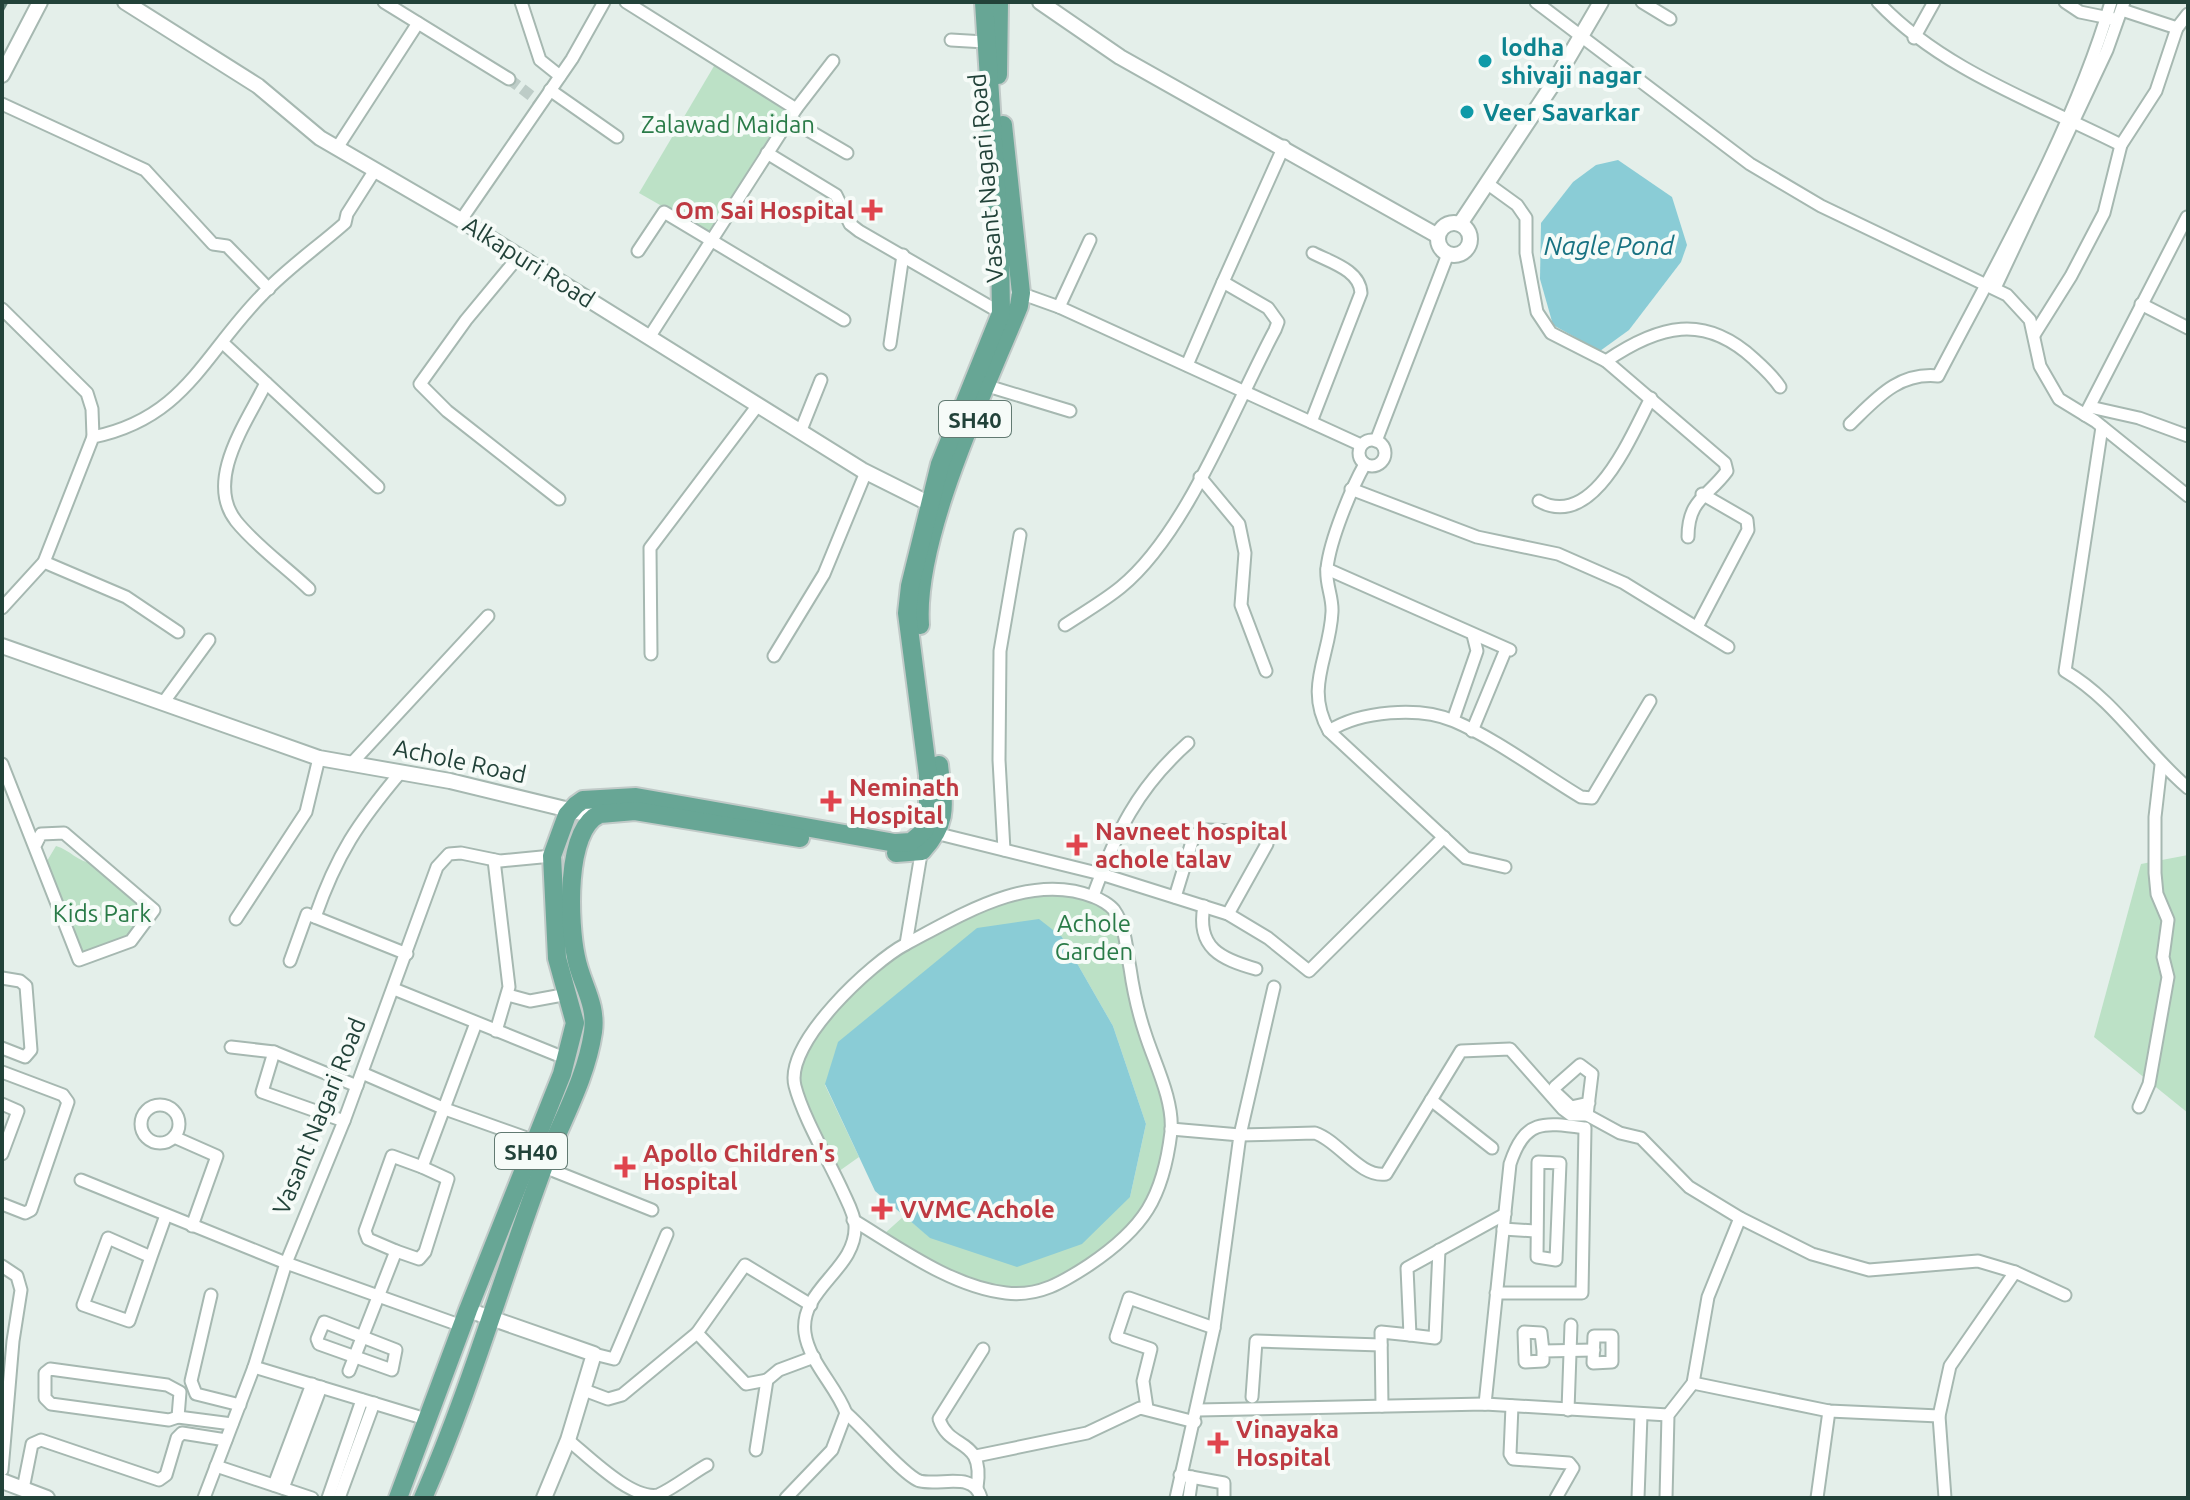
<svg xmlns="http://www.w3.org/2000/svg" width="2190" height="1500" font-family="Ubuntu,sans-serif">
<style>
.green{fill:#bce1c6}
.water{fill:#8accd6}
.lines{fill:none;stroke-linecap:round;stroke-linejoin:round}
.minor-tunnel{stroke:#bdccc7;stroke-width:11;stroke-dasharray:11 5.5;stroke-linecap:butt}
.minor-casing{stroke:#a6b8b1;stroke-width:15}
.tertiary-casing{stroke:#a6b8b1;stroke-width:18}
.primary-casing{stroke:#c1cac8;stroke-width:22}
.minor{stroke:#fff;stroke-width:11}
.tertiary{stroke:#fff;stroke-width:14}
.primary{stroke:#67a695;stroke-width:18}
.rail{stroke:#5d7d74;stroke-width:3;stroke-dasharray:16 8;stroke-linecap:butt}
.culture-dot{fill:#0f9aa8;stroke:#f6fbf8;stroke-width:3}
.health-dot{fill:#e0444e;stroke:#f6fbf8;stroke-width:3}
.labels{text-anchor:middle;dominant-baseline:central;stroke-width:8;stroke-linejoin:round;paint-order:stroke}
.shield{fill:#f6fbf8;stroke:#627a72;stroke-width:2}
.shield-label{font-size:22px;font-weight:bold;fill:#224239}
.culture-label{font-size:24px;font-weight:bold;fill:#0d838f;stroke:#f6fbf8;text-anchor:start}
.park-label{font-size:24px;fill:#2a7b48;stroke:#f6fbf8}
.street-label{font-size:24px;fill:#224239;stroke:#f6fbf8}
.health-label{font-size:24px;font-weight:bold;fill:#be3a42;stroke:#f6fbf8;text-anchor:start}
.water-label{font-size:26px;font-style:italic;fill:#187282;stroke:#f6fbf8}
</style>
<rect width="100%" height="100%" fill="#e4efea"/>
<g class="green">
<path d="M717 61 788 107 709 233 639 193Z"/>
<path d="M56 846C70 850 78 862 92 863L148 910 128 938 82 954 47 861Z"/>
<path d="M2188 855V1113L2094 1037 2141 864Z"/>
<path d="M1062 891 1113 908 1171 1129 1146 1217 1057 1286 1004 1293 944 1271 884 1234 904 1216 931 1238 1130 1197 1146 1124 1113 1026 1062 937 825 1085 859 1157 835 1174 794 1084 819 1020 895 950 1012 894Z"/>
</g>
<g class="water">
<path d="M1618 160 1672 197 1687 245 1681 262 1629 330 1600 351 1553 325 1540 279 1541 223 1573 182 1596 165Z"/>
<path d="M1039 919 1062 937 1113 1026 1146 1124 1130 1197 1082 1244 1017 1267 930 1238 875 1191 825 1084 838 1042 977 928Z"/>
</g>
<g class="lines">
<path class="minor-tunnel" d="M509 79 538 101"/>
<defs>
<g id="minor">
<path d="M384 2 509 79"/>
<path d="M521 2 540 60 560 76"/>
<path d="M626 2 796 109 650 336"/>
<path d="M1536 2 1750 164 1821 206 2007 295 2030 320 2040 366 2059 399 2095 421 2188 496"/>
<path d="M1642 2 1670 19"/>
<path d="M1878 2C1942 70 2038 103 2121 145"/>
<path d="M2065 2 2080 12 2114 19"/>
<path d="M2122 10 2177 28"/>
<path d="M1914 38 1934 2"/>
<path d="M951 40 985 42"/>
<path d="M550 90 617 137"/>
<path d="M2 104 145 170 213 244 227 246 269 289"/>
<path d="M796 109 833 61"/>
<path d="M789 119 847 153"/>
<path d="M337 148 418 23"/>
<path d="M767 153 836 195 850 224 859 231 1001 313"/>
<path d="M1488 184 1517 205 1526 218V253L1537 312 1551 333 1606 361C1659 325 1704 313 1754 359 1764 368 1773 376 1780 387"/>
<path d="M461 220 572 59 604 2"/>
<path d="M638 251 664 212 844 320"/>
<path d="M519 256 466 320 420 384 447 411 559 499"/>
<path d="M1995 288 2107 50 2124 2"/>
<path d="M1017 292 1059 307 1361 445"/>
<path d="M2141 304 2188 328"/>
<path d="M1059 307 1090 240"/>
<path d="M2 309 87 393 92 409 93 437"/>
<path d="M2034 335 2071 276 2104 213 2121 145 2156 91 2177 28 2188 14"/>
<path d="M223 343 378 487"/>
<path d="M890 344 903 255"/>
<path d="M1606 361 1725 463 1727 471C1708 497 1688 499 1688 537"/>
<path d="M1187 365 1223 282"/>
<path d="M266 383C247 422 204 480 236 521 256 546 286 567 309 589"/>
<path d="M981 384 1070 411"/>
<path d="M2090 407 2139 418 2188 436"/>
<path d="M2085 415 2187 217"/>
<path d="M1311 422 1361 293C1360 270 1330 262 1313 253"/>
<path d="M1850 424C1876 399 1898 372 1938 376 1999 259 2074 129 2111 2"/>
<path d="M2102 427 2065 671C2116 701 2144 751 2188 788"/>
<path d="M801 430 821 380"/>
<circle cx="1372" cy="453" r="13"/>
<path d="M1376 441 1448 254"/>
<path d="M1365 464C1351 489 1330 540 1327 568 1325 583 1333 597 1332 612 1330 657 1304 687 1329 731L1466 858 1505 867"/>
<path d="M1200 477 1239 524 1245 553 1241 605 1266 671"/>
<path d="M1351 489 1477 537 1558 554 1624 583 1728 647"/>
<path d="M1539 501C1594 531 1631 435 1651 398"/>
<path d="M44 562 126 597 178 632"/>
<path d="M1327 569 1510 650"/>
<path d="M2 608 44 562 93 437C185 418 203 355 262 295 286 269 318 247 345 223L347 214 375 170"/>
<path d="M1065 625C1083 613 1104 601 1121 587 1187 533 1234 406 1275 330L1278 322 1268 308 1223 282 1284 146"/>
<path d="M1697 627 1748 530 1747 520 1702 494"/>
<path d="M651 654 650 548 758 405"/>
<path d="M774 656 824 574 866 472"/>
<path d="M163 703 209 640"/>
<path d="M1453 720 1477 651 1473 635"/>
<path d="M1329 731C1360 711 1419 706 1454 721 1496 739 1541 773 1581 797L1592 798 1650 701"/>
<path d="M1472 731 1506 649"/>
<path d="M2 764 79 960 131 941 154 910 64 833 41 834 36 844"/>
<path d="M351 764 488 616"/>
<path d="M931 832 1101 874 1228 914 1268 938 1309 971 1444 837"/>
<path d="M1004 850 999 760 1000 651 1020 535"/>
<path d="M494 860 509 987 496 1031"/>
<path d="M1093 896C1116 833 1137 788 1188 743"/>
<path d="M1175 897 1194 835 1207 830 1262 832 1267 844 1228 914"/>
<path d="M1204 906C1196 948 1221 959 1256 969"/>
<path d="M315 917C337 854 358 823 400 773"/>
<path d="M236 919 306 812 319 758"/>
<path d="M290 961 307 914 407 954"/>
<path d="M2 978 20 981 26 986 31 1050 25 1057 2 1048"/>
<path d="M1274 987 1240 1135 1315 1133C1339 1141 1360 1178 1386 1174L1461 1051 1510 1049 1563 1109 1571 1115H1587L1620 1133 1641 1138 1689 1187 1740 1218"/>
<path d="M394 989 567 1059"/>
<path d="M508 995 530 1001 568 994"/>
<path d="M231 1047 274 1052 357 1086"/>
<path d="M274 1052 262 1092 344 1121"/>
<path d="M2 1072 63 1095 68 1102 31 1210 25 1213 2 1204"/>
<path d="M362 1073 445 1109 535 1141"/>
<path d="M1431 1100 1492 1148"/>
<path d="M2 1104 18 1111 2 1154"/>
<circle cx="160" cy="1124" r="19"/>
<path d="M2139 1107 2149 1084 2168 977 2163 957 2168 920 2157 894 2155 873V817L2161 765"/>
<path d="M1587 1115 1592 1074 1580 1065 1555 1087V1092L1571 1107 1589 1103"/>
<path d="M1171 1129 1240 1135 1214 1328 1176 1498"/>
<path d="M174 1137 217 1156 192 1226"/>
<path d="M1538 1162 1560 1163 1556 1260 1537 1257Z"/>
<path d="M539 1165 652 1210"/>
<path d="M81 1180 286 1263 462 1326"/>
<path d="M853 1220C898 1247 952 1287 1006 1293 1039 1297 1063 1282 1089 1265 1144 1228 1163 1198 1171 1132 1174 1100 1154 1062 1145 1033 1138 1012 1133 989 1130 968 1126 948 1126 927 1114 910 1110 905 1100 899 1094 897 1030 871 961 915 906 944"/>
<path d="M1503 1229 1535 1231"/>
<path d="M396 1251 368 1239 365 1231 392 1156 422 1167"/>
<path d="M151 1257 129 1321 83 1305 108 1238 151 1257 166 1215"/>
<path d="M2 1266 17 1276 21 1290 13 1341 2 1470"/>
<path d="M211 1295 191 1381 196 1394 240 1405"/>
<path d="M324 1322 396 1350 392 1370 319 1344 317 1339Z"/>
<path d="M1410 1335 1435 1338 1439 1250"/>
<path d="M1594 1336H1612V1362L1593 1363Z"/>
<path d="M1543 1351 1541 1333 1524 1332 1525 1362 1543 1361V1351L1594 1350"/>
<path d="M594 1354 614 1359 667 1234"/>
<path d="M254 1367 426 1419"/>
<path d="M50 1369 167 1385 180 1392 178 1417 169 1420 51 1404 45 1398V1373Z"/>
<path d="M349 1371 396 1251 419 1259 425 1252 448 1179 422 1167 476 1023"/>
<path d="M767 1380 746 1384 697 1333 745 1265 811 1305"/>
<path d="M1693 1383 1829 1411 1939 1416"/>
<path d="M584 1390 608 1399 622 1395 697 1333"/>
<path d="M1252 1397 1256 1341 1381 1345"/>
<path d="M1485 1404 1510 1164C1525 1119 1543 1122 1585 1128L1582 1293H1496"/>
<path d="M1382 1406 1381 1332 1410 1335 1407 1268 1505 1214"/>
<path d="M1512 1406 1510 1454 1513 1459 1569 1463 1573 1468 1556 1498"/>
<path d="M1147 1408 1143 1381 1151 1349 1116 1337 1129 1298 1214 1328"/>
<path d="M1198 1410 1485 1404 1668 1415"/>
<path d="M1568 1410 1571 1325"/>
<path d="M846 1413C863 1427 905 1477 920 1481 941 1486 974 1471 981 1498"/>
<path d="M178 1417 232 1424"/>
<path d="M568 1440C588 1456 631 1500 658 1495 674 1488 691 1474 707 1465"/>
<path d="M756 1450 767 1380 779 1370 814 1357"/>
<path d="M976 1456 1087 1433 1140 1408 1195 1422"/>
<path d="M216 1466 312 1498"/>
<path d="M1180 1475 1224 1483V1498"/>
<path d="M274 1485 312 1384"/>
<path d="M283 1488 321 1387"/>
<path d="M977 1488C985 1436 950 1452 939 1419L983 1349"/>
<path d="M23 1489 32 1444 41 1440 159 1480 166 1475 177 1438 182 1433 226 1440"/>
<path d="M204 1498 254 1367 286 1263 344 1121 437 867 449 854 461 853 500 861 552 856"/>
<path d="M328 1498 362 1400"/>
<path d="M339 1498 374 1403"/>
<path d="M786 1498 832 1450 846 1413C836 1386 809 1362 805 1333 799 1289 857 1269 855 1226 855 1215 847 1201 843 1192 829 1161 803 1117 795 1086 784 1043 872 962 906 944L922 848"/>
<path d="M1189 1498 1192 1477"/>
<path d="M1638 1498 1641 1415"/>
<path d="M1666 1498 1668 1415 1693 1383 1708 1297 1740 1218 1812 1254 1869 1270 1978 1261 2015 1272 2065 1295"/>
<path d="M1817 1498 1829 1411"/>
<path d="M1945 1498 1939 1416 1950 1366 2015 1272"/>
</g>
<g id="tertiary">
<path d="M125 2 258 86 320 138 461 220 862 470 938 508"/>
<path d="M1040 2 1120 57 1438 236"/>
<path d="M2 75 40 2"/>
<circle cx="1454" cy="239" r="16"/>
<path d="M1460 224 1553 84 1601 2"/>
<path d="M2 646 319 758 450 781 594 816"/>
<path d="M468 1310 594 1354 568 1440 544 1498"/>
<path d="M2 1481 47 1498"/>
</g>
<g id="primary">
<path d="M998 75 999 2"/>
<path d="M920 625C914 537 985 390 1019 306L1021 293 1003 125"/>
<path d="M896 853 922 851C950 820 943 804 939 765"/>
<path d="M398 1498 468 1310 562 1074 575 1023 557 958 552 856 567 815 576 805 583 800 636 797 895 843 911 842 924 831 928 817V775L907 613 910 586 940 464 1001 313 1000 248 984 2"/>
<path d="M423 1498C470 1391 502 1278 543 1168 560 1123 586 1080 593 1032 597 1003 581 984 576 957 569 925 564 829 600 814L635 811 800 838"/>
</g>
</defs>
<use href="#minor" class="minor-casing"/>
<use href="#tertiary" class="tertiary-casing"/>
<use href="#primary" class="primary-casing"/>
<use href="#minor" class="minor"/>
<use href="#tertiary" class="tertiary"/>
<use href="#primary" class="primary"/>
<path class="rail" d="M2 11 7 2"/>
</g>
<g class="culture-dot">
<circle cx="1485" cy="61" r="8"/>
<circle cx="1467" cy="112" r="8"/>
</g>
<g class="health-dot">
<path d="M868 198h8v8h8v8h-8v8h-8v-8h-8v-8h8z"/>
<path d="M827 789h8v8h8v8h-8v8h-8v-8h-8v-8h8z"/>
<path d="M1073 833h8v8h8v8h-8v8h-8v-8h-8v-8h8z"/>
<path d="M621 1155h8v8h8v8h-8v8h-8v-8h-8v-8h8z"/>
<path d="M878 1197h8v8h8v8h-8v8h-8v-8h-8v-8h8z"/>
<path d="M1214 1431h8v8h8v8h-8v8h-8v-8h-8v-8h8z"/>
</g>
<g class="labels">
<g class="shield">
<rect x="939" y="401" width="72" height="36" rx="6"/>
<rect x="495" y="1133" width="72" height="36" rx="6"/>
</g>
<g class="shield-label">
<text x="975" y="419">SH40</text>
<text x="531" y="1151">SH40</text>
</g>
<g class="culture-label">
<text x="1501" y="47">lodha<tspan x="1501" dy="28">shivaji nagar</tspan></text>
<text x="1483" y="112">Veer Savarkar</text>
</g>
<g class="park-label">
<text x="728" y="124">Zalawad Maidan</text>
<text x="102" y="913">Kids Park</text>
<text x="1094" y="923">Achole<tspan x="1094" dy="28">Garden</tspan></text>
</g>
<g class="street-label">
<text transform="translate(986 178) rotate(-95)">Vasant Nagari Road</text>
<text transform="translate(529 262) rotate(32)">Alkapuri Road</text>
<text transform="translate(460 761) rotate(12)">Achole Road</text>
<text transform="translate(319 1116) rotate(-68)">Vasant Nagari Road</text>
</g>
<g class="health-label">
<text x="854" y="210" text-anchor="end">Om Sai Hospital</text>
<text x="849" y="787">Neminath<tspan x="849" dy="28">Hospital</tspan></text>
<text x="1095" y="831">Navneet hospital<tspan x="1095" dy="28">achole talav</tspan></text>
<text x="643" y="1153">Apollo Children's<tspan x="643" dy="28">Hospital</tspan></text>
<text x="900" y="1209">VVMC Achole</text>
<text x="1236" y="1429">Vinayaka<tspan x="1236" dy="28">Hospital</tspan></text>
</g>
<g class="water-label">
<text x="1609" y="245">Nagle Pond</text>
</g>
</g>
<rect width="2190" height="1500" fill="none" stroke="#224239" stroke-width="8"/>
</svg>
